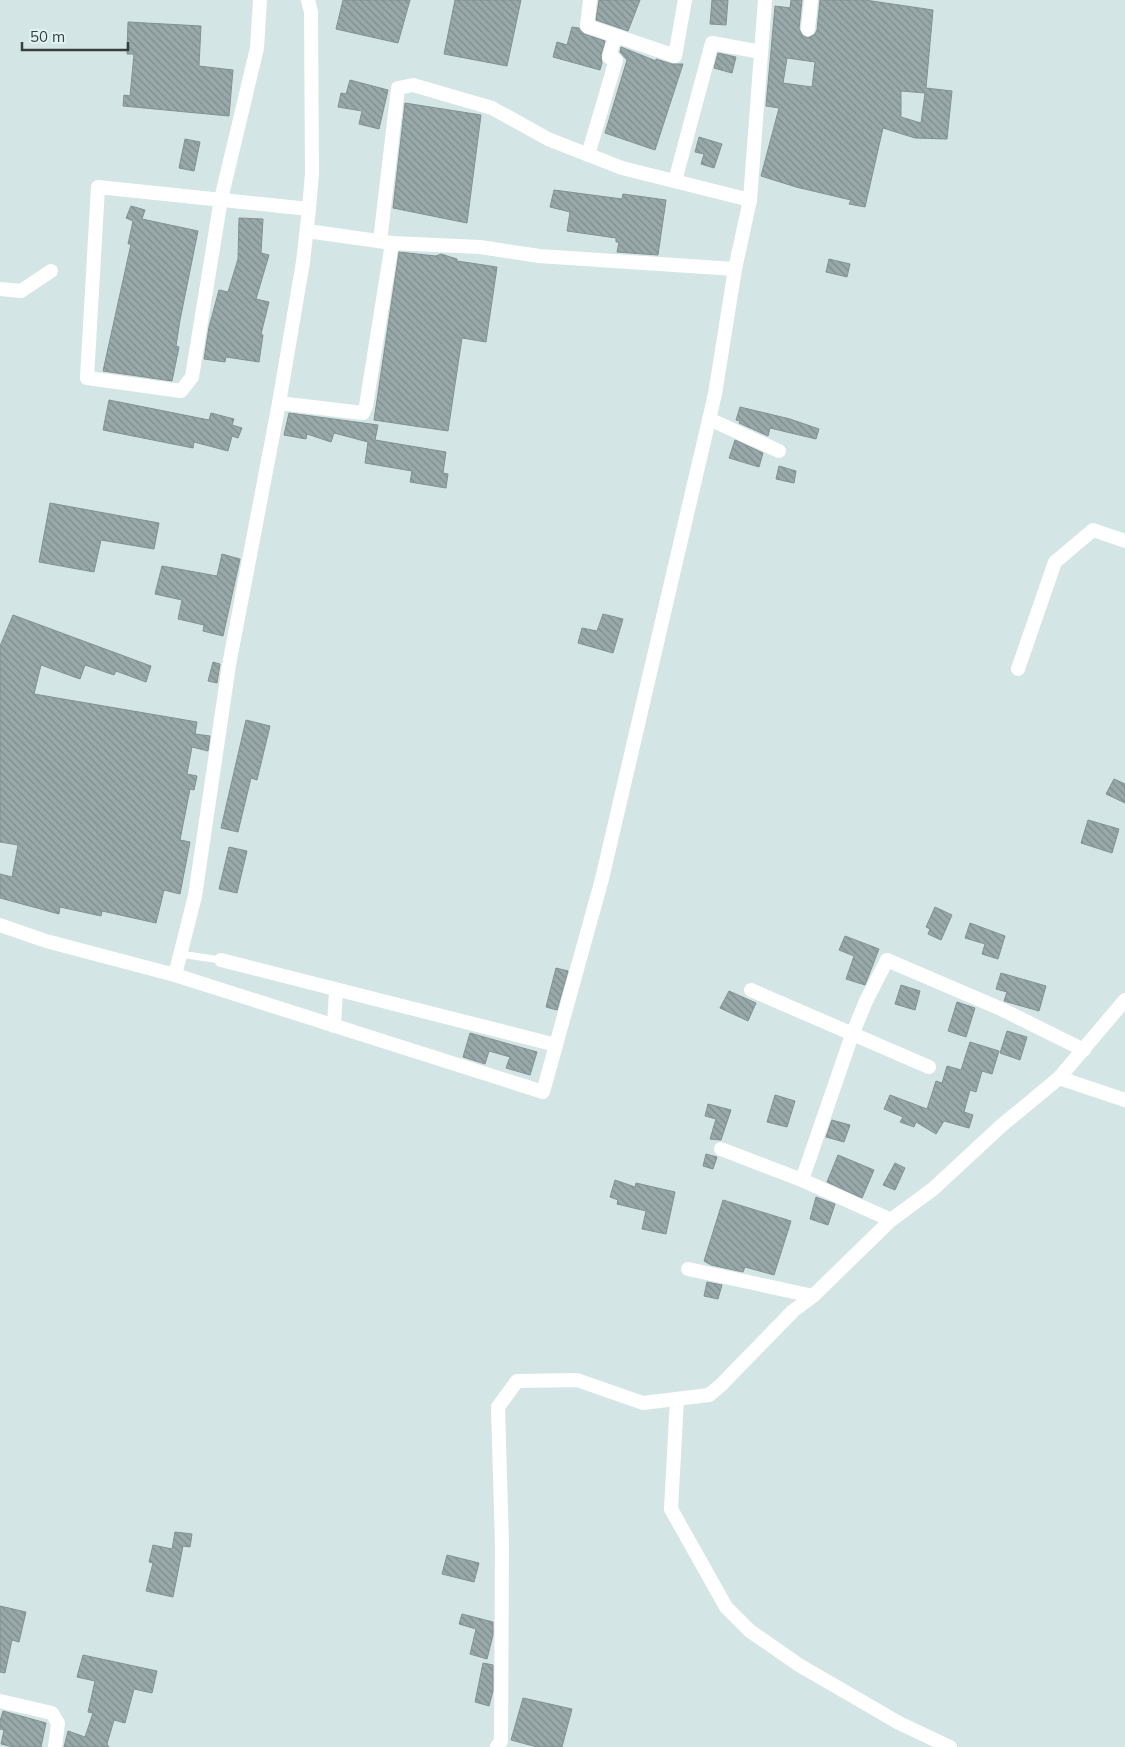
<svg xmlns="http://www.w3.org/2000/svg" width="1125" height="1747" font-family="Mulish,sans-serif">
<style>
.building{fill:url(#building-back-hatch);stroke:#829292;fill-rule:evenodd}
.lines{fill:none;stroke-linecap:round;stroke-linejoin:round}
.service{stroke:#fff;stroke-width:7}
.minor{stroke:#fff;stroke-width:14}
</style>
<defs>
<pattern id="building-back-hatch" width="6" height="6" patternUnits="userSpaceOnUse" patternTransform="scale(1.25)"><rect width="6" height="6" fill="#99a9aa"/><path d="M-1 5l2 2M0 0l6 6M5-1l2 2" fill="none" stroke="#7e8b8c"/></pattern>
</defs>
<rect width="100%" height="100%" fill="#d4e5e5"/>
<g class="building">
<path d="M343 0H410L398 43 336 29Z"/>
<path d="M455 0H521L507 66 444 54Z"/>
<path d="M599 0H640L628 31 596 20Z"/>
<path d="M712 0H728L726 25 710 24Z"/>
<path d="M791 0H802L799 29 803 36 808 38 815 34 817 30 820 0H865L933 10 926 88 952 91 947 139 915 138 883 128 865 207 849 204 851 200 796 187 761 176 779 108 766 106 775 6 790 8ZM787 58 815 62 812 87 783 83ZM901 91 925 93 921 123 901 117Z"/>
<path d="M128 22 201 26 199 66 233 70 229 116 123 106 124 95 130 96 134 54H127Z"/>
<path d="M572 27 579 28 584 34 605 41 601 55 602 63 600 70 553 57 557 42 567 45Z"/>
<path d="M621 47 656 61V59L672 64H683L655 150 605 133 627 60 620 52Z"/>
<path d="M718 53 736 57 732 73 714 68Z"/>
<path d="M350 80 388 90 379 129 359 124 362 111 338 107 341 93 346 94Z"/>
<path d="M405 103 481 115 467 223 393 208Z"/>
<path d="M699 137 722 144 714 168 701 164 704 154 695 152Z"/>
<path d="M185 139 200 142 194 171 179 168Z"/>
<path d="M554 190 622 199 623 194 666 200 658 255 617 252 619 242H616V238L567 231 570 212 550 207Z"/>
<path d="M131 206 145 210 142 219 198 231 180 320 176 346 179 347 172 381 103 371 131 244H128L133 221 126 218Z"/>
<path d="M239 218 263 219 261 253 269 255 256 299 269 302 261 334 263 335 259 362 226 357 225 362 204 359 209 327 219 290 228 292 238 259Z"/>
<path d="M399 252 436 256 441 254 457 259V261L497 267 486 342 462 338 448 431 374 420Z"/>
<path d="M829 259 850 264 847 277 826 272Z"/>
<path d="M109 400 209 420 211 413 234 419 232 425 242 428 238 438 232 436 228 451 194 442 193 448 103 430Z"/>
<path d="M740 407 790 419 819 429 816 439 770 428 768 436 739 423 740 421 736 420Z"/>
<path d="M289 413 378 425 375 440 446 452 443 473 448 474 446 488 410 482 412 471 365 463 368 442 334 433 331 442 307 434 306 439 284 435Z"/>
<path d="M735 440 763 453 759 467 729 458Z"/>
<path d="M779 466 796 471 794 483 776 479Z"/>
<path d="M50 503 159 523 154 549 101 540 94 572 39 562Z"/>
<path d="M222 554 240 559 223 636 203 631 204 625 178 619 182 600 155 594 162 566 217 576Z"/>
<path d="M603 614 623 619 613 653 578 643 582 628 597 631Z"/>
<path d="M13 615 151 666 146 682 116 671 114 675 85 665 80 679 41 665 34 694 197 722 195 734 210 736 208 751 192 747 187 774 197 776 194 790 190 789 180 840 190 842 180 894 164 890 156 923 102 911 101 916 60 907 59 914 0 898V874L12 877 18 845 0 842V646Z"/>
<path d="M213 662 220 664 217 683 208 681Z"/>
<path d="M246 720 270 726 257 780 251 778 238 832 221 828Z"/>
<path d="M1114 779 1125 784V803L1106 794Z"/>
<path d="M1088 820 1119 829 1112 853 1081 843Z"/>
<path d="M229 847 247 851 237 893 219 889Z"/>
<path d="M935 907 952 915 941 940 928 934 930 929 926 927Z"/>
<path d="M970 923 1005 936 998 959 982 954 985 944 965 938Z"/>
<path d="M845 936 879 949 865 985 846 979 854 956 839 950Z"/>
<path d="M556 968 568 971 557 1010 546 1007Z"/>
<path d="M1001 973 1046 986 1039 1011 1004 1001 1007 992 996 989Z"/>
<path d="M901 985 920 991 915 1010 895 1004Z"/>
<path d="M729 991 756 1003 748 1021 720 1008Z"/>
<path d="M957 1002 975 1008 966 1037 948 1031Z"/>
<path d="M1007 1031 1027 1037 1020 1060 1000 1053Z"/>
<path d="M470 1033 537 1052 530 1075 506 1068 510 1057 489 1051 485 1064 463 1057Z"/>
<path d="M970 1042 999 1051 992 1074 982 1071 976 1092 970 1090 964 1112 973 1115 969 1128 944 1121 936 1134 916 1122 914 1127 900 1122 903 1117 884 1109 890 1095 927 1109 936 1081 942 1083 947 1066 961 1070Z"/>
<path d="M775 1095 795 1101 787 1127 767 1122Z"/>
<path d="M708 1104 731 1110 721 1140 710 1139 716 1119 705 1116Z"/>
<path d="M832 1120 850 1125 844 1142 826 1137Z"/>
<path d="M706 1154 717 1157 713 1169 703 1166Z"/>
<path d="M838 1155 874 1170 862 1198 827 1182Z"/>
<path d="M895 1163 905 1168 895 1190 883 1185Z"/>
<path d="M615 1180 635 1187 636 1183 675 1192 666 1234 642 1229 646 1211 617 1204 618 1200 610 1197Z"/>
<path d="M816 1197 835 1204 828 1225 810 1219Z"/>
<path d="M723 1200 791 1221 774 1275 745 1267 743 1272 711 1265 704 1261Z"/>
<path d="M707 1282 722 1285 718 1299 704 1296Z"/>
<path d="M175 1532 192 1534 190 1547 183 1546 173 1597 146 1591 153 1563 149 1562 153 1545 172 1549Z"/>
<path d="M447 1555 479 1563 474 1582 442 1574Z"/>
<path d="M0 1606 26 1612 19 1642 12 1640 5 1673 0 1672Z"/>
<path d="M462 1614 493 1622V1635L487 1659 470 1654 476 1629 459 1624Z"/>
<path d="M83 1655 157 1671 152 1693 134 1689 125 1723 114 1720 107 1744 109 1747H64L68 1731 85 1737 93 1713 88 1712 95 1681 77 1677Z"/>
<path d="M483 1663 493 1665V1691L489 1706 475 1702Z"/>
<path d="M523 1698 572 1709 562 1747H537L511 1740Z"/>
<path d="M3 1711 46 1723 41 1747H13L1 1744 4 1730 0 1729V1721Z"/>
</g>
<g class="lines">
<path class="service" d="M180 954 221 960"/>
<g class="minor">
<path d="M260 0 257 48 221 199 192 377 181 391 87 378 98 187 309 209 312 173 311 12 308 0"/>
<path d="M590 0 587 26 675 56 685 0"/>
<path d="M808 29 811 0"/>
<path d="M588 155 616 60 609 57 615 37"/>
<path d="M675 181 712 43 761 52"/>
<path d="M307 231 392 243 480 247 539 256 735 269 750 200 765 0"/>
<path d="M380 241 398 88 413 85 492 108 548 139 622 168 750 200"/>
<path d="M0 289 21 291 51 271"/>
<path d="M279 403 363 413 366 406 392 243"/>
<path d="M709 419 779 451"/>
<path d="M1018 669 1055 562 1093 530 1125 541"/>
<path d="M0 925 46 941 175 975 195 896 229 665 279 403 303 262 309 209"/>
<path d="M221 960 556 1045"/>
<path d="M175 975 543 1092 602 879 715 394 735 269"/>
<path d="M751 990 929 1067"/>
<path d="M334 1026 336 990"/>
<path d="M1059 1078 1125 1100"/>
<path d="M721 1149 802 1180 891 1220"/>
<path d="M802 1180 852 1035 866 1001 887 960 999 1008 1084 1050"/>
<path d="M688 1269 813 1296"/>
<path d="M677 1399 671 1509 726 1607 750 1631 799 1665 899 1723 950 1747"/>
<path d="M0 1701 52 1713 58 1723 55 1747"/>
<path d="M497 1747 501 1741 502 1545 498 1407 517 1381 577 1380 643 1403 709 1395 721 1385 793 1311 813 1296 891 1220 933 1189 1001 1126 1059 1078 1125 1000"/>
</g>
</g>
<path d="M22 42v8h106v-8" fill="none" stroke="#373e3e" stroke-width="2.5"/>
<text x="30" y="42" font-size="15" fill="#373e3e" stroke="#e1f2f3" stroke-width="4" paint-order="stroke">50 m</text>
</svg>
